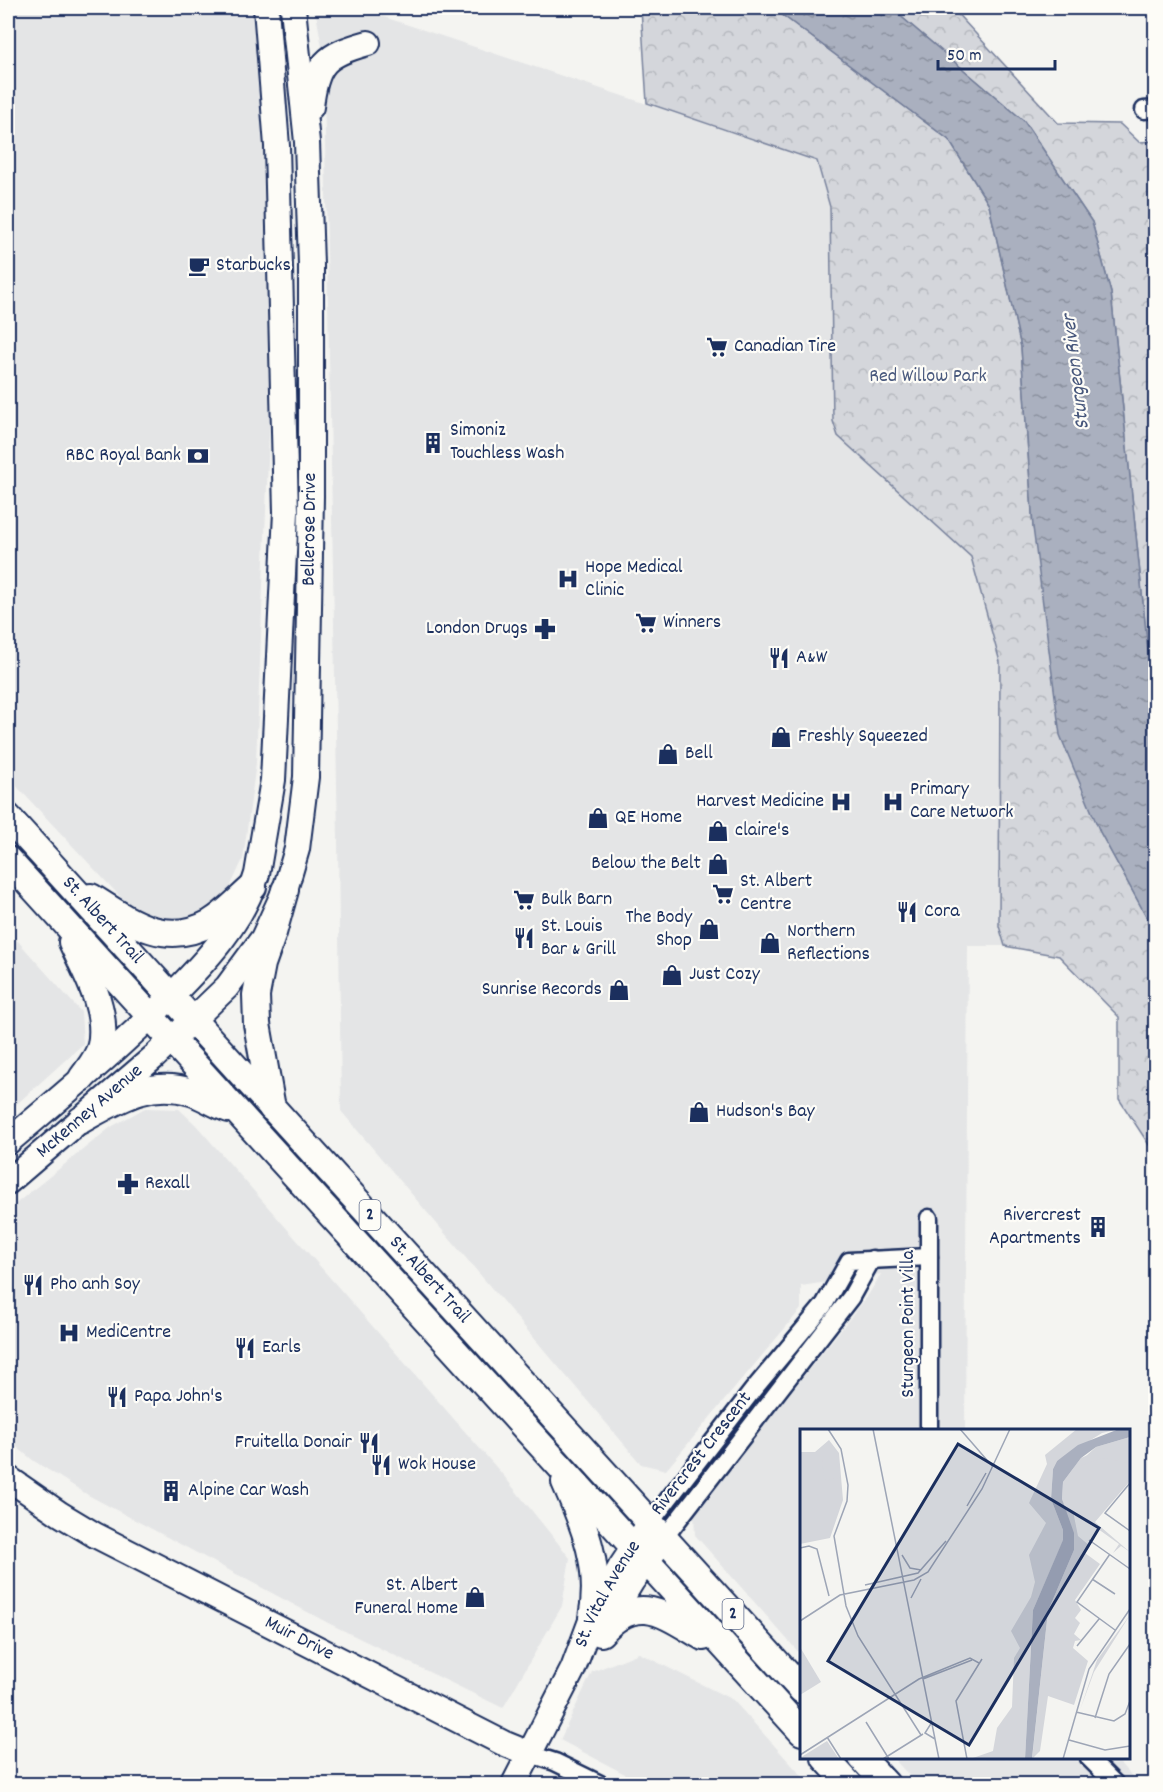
<svg xmlns="http://www.w3.org/2000/svg" width="1163" height="1792" font-family="Dekko,sans-serif">
<style>
.built{fill:#e4e5e6}
.forest{fill:url(#forest-crowns);stroke:#78829c;stroke-width:1.5}
.water{fill:url(#water-ripples);stroke:#717c98;stroke-width:1.5}
.lines{fill:none;stroke-linecap:round;stroke-linejoin:round}
.street-casing{stroke:#1b2f5e;stroke-width:21}
.secondary-casing{stroke:#1b2f5e;stroke-width:28}
.primary-casing{stroke:#1b2f5e;stroke-width:30}
.street{stroke:#fdfcf7;stroke-width:16}
.secondary{stroke:#fdfcf7;stroke-width:24}
.primary{stroke:#fdfcf7;stroke-width:26}
.labels{text-anchor:middle;dominant-baseline:central;stroke-width:4.5;stroke-linejoin:round;paint-order:stroke}
.shield{fill:#fdfcf7;stroke:#5f6c8c;stroke-width:1.5}
.shield-label{font-size:18px;font-weight:bold;fill:#1b2f5e}
.poi-label{font-size:20px;fill:#1b2f5e;stroke:#fdfcf7;text-anchor:start}
.park-label{font-size:20px;fill:#49597d;stroke:#fdfcf7}
.street-label{font-size:20px;fill:#1b2f5e;stroke:#fdfcf7}
.water-label{font-size:21px;font-style:italic;fill:#46567b;stroke:#fdfcf7}
.inset-road{fill:none;stroke:#9da5b6;stroke-width:1.5}
.view{fill:#1b2f5e;fill-opacity:0.15;stroke:#1b2f5e;stroke-width:3}
.inset-edge{fill:none;stroke:#1b2f5e;stroke-width:3}
</style>
<defs>
<pattern id="forest-crowns" width="20" height="18" patternUnits="userSpaceOnUse" patternTransform="scale(1.5)"><rect width="20" height="18" fill="#d4d6db"/><path d="M2 6a3 3 0 1 1 6 0M12 15a3 3 0 1 1 6 0" fill="none" stroke="#b5b8be"/></pattern>
<pattern id="water-ripples" width="26" height="14" patternUnits="userSpaceOnUse" patternTransform="scale(1.5)"><rect width="26" height="14" fill="#aab0bf"/><path d="M2 4q2-2 4 0t4 0M15 11q2-2 4 0t4 0" fill="none" stroke="#8a909e"/></pattern>
</defs>
<rect width="100%" height="100%" fill="#f4f4f1"/>
<filter id="ink" filterUnits="userSpaceOnUse"><feTurbulence type="fractalNoise" baseFrequency=".0167" numOctaves="2"/><feDisplacementMap in="SourceGraphic" scale="12" xChannelSelector="R" yChannelSelector="G"/><feConvolveMatrix kernelMatrix="1 2 1 2 8 2 1 2 1" color-interpolation-filters="sRGB"/></filter>
<g filter="url(#ink)">
<g class="built">
<path d="M8 8H238L250 11 263 27 273 334 256 763 243 859 221 907 198 922 167 924 128 905 8 777Z"/>
<path d="M315 8H357L816 160 830 207 833 421 838 436 971 557 1000 662 999 926 1005 946H968L965 1430H802L801 1655 695 1535 694 1513 867 1297 881 1274 801 1286V1309L666 1470 641 1464 341 1111 338 840 324 87 327 75Z"/>
<path d="M8 930 81 1012 83 1044 8 1112Z"/>
<path d="M145 1108 179 1109 196 1125 503 1475 570 1558 562 1606 503 1708 330 1624 88 1495 34 1461 8 1440V1210L111 1127Z"/>
<path d="M639 1653 733 1700 809 1784H644L560 1740 592 1672Z"/>
<path d="M893 1758H1115L1139 1784H917Z"/>
</g>
<g class="forest">
<path d="M641 8H773L949 140 989 205 1021 347 1033 527 1100 832 1155 932V1154L1119 1099V1017L1059 956 1005 946 999 926 1000 662 971 557 838 436 833 421 830 207 817 161 647 103Z"/>
<path d="M891 8H952L1058 123 1120 124 1139 142 1155 141V699L1152 690 1111 293 1092 222 1024 121Z"/>
</g>
<path class="water" d="M773 8H891L1024 121 1092 222 1111 293 1152 690 1155 699V932L1100 832 1060 735 1033 527 1021 347 989 205 949 140Z"/>
<g class="lines">
<defs>
<g id="street">
<path d="M1144 110 1156 109"/>
<path d="M929 1430V1218"/>
<path d="M650 1523 753 1390 824 1305 849 1261 929 1257"/>
<path d="M664 1538 851 1297 872 1259"/>
<path d="M530 1754 555 1762 600 1784"/>
<path d="M1089 1758 1115 1784"/>
</g>
<g id="secondary">
<path d="M311 107C316 63 325 55 368 43"/>
<path d="M8 1142C63 1095 120 1048 171 996 205 962 243 922 257 874L273 780 286 512 277 146 266 8"/>
<path id="s1" d="M8 1182 154 1057 227 987 263 938 285 890 297 849 306 777 311 496V265L307 142 293 8"/>
<path id="s2" d="M8 1478 60 1514 95 1535 503 1743 530 1754"/>
<path d="M609 1619 632 1581 664 1538"/>
<path id="s3" d="M514 1784 573 1669 592 1618 620 1568 650 1523"/>
</g>
<g id="primary">
<path id="s4" d="M8 817 802 1690"/>
<path d="M8 860 802 1732"/>
<path d="M91 897C129 921 165 948 210 923 226 914 239 899 253 887"/>
<path d="M72 942C86 973 108 1009 101 1045 99 1057 89 1068 82 1078"/>
<path d="M272 1108 257 1024 256 995 262 964 273 933 285 890"/>
<path d="M81 1120C116 1101 149 1078 191 1092 204 1096 216 1105 229 1109"/>
<path d="M565 1482C585 1527 602 1568 592 1618"/>
<path d="M601 1633C638 1591 665 1615 703 1637"/>
<path d="M825 1758 849 1784"/>
<path d="M862 1758 886 1784"/>
</g>
</defs>
<use href="#street" class="street-casing"/>
<use href="#secondary" class="secondary-casing"/>
<use href="#primary" class="primary-casing"/>
<use href="#street" class="street"/>
<use href="#secondary" class="secondary"/>
<use href="#primary" class="primary"/>
</g>
</g>
<defs>
<symbol id="cafe-bare" viewBox="-9 -9 18 18"><path d="M-5.5-4.5H6V0H3Q3 3.5 0 3.5H-2.5Q-5.5 3.5-5.5 0ZM3-3.2v2h1.7v-2ZM-6 4.5H4V6H-6Z" fill="#1b2f5e" stroke="#fdfcf7" stroke-width="2.5" paint-order="stroke"/></symbol>
<symbol id="supermarket-bare" viewBox="-9 -9 18 18"><path d="M-6-5.5h2.5l.6 2H6L4.5 2H-2.5L-4.4-4H-6ZM-1.5 3.2a1.3 1.3 0 1 0 .1 0ZM3 3.2a1.3 1.3 0 1 0 .1 0Z" fill="#1b2f5e" stroke="#fdfcf7" stroke-width="2.5" paint-order="stroke"/></symbol>
<symbol id="building-bare" viewBox="-9 -9 18 18"><path d="M-4-6H4V6H1V3H-1V6H-4ZM-2.5-4.3h1.7v1.8h-1.7ZM.8-4.3h1.7v1.8H.8ZM-2.5-1h1.7V.8h-1.7ZM.8-1h1.7V.8H.8Z" fill="#1b2f5e" stroke="#fdfcf7" stroke-width="2.5" paint-order="stroke"/></symbol>
<symbol id="bank-bare" viewBox="-9 -9 18 18"><path d="M-6-4H6V4H-6ZM0-2.3a2.3 2.3 0 1 0 0 4.6a2.3 2.3 0 1 0 0-4.6Z" fill="#1b2f5e" stroke="#fdfcf7" stroke-width="2.5" paint-order="stroke"/></symbol>
<symbol id="hospital-bare" viewBox="-9 -9 18 18"><path d="M-5-5h3v3.5h4V-5h3V5h-3V1.5h-4V5h-3Z" fill="#1b2f5e" stroke="#fdfcf7" stroke-width="2.5" paint-order="stroke"/></symbol>
<symbol id="pharmacy-bare" viewBox="-9 -9 18 18"><path d="M-2-6h4v4h4v4h-4v4h-4v-4h-4v-4h4Z" fill="#1b2f5e" stroke="#fdfcf7" stroke-width="2.5" paint-order="stroke"/></symbol>
<symbol id="restaurant-bare" viewBox="-9 -9 18 18"><path d="M-5-6h1v4h1v-4h1v4h1v-4h1v5L-1.5 .5V6h-2V.5L-5-1ZM5-6V6H3V1.5H1.5Q1.5-4 5-6Z" fill="#1b2f5e" stroke="#fdfcf7" stroke-width="2.5" paint-order="stroke"/></symbol>
<symbol id="shop-bare" viewBox="-9 -9 18 18"><path d="M-5-2.5h2.3a2.7 3.5 0 0 1 5.4 0H5L5.5 6h-11ZM-1.5-2.5h3a1.5 2.3 0 0 0-3 0Z" fill="#1b2f5e" stroke="#fdfcf7" stroke-width="2.5" paint-order="stroke"/></symbol>
</defs>
<g fill-rule="evenodd">
<use href="#cafe-bare" x="184" y="251" width="30" height="30"/>
<use href="#supermarket-bare" x="702" y="332" width="30" height="30"/>
<use href="#building-bare" x="418" y="428" width="30" height="30"/>
<use href="#bank-bare" x="183" y="441" width="30" height="30"/>
<use href="#hospital-bare" x="553" y="564" width="30" height="30"/>
<use href="#supermarket-bare" x="631" y="608" width="30" height="30"/>
<use href="#pharmacy-bare" x="530" y="614" width="30" height="30"/>
<use href="#restaurant-bare" x="764" y="643" width="30" height="30"/>
<use href="#shop-bare" x="766" y="722" width="30" height="30"/>
<use href="#shop-bare" x="653" y="739" width="30" height="30"/>
<use href="#hospital-bare" x="826" y="787" width="30" height="30"/>
<use href="#hospital-bare" x="878" y="787" width="30" height="30"/>
<use href="#shop-bare" x="583" y="803" width="30" height="30"/>
<use href="#shop-bare" x="703" y="816" width="30" height="30"/>
<use href="#shop-bare" x="703" y="849" width="30" height="30"/>
<use href="#supermarket-bare" x="708" y="879" width="30" height="30"/>
<use href="#supermarket-bare" x="509" y="885" width="30" height="30"/>
<use href="#restaurant-bare" x="892" y="897" width="30" height="30"/>
<use href="#shop-bare" x="694" y="914" width="30" height="30"/>
<use href="#restaurant-bare" x="509" y="923" width="30" height="30"/>
<use href="#shop-bare" x="755" y="928" width="30" height="30"/>
<use href="#shop-bare" x="657" y="960" width="30" height="30"/>
<use href="#shop-bare" x="604" y="975" width="30" height="30"/>
<use href="#shop-bare" x="684" y="1097" width="30" height="30"/>
<use href="#pharmacy-bare" x="113" y="1169" width="30" height="30"/>
<use href="#building-bare" x="1083" y="1212" width="30" height="30"/>
<use href="#restaurant-bare" x="18" y="1270" width="30" height="30"/>
<use href="#hospital-bare" x="54" y="1318" width="30" height="30"/>
<use href="#restaurant-bare" x="230" y="1333" width="30" height="30"/>
<use href="#restaurant-bare" x="102" y="1382" width="30" height="30"/>
<use href="#restaurant-bare" x="354" y="1428" width="30" height="30"/>
<use href="#restaurant-bare" x="366" y="1450" width="30" height="30"/>
<use href="#building-bare" x="156" y="1476" width="30" height="30"/>
<use href="#shop-bare" x="460" y="1582" width="30" height="30"/>
</g>
<g class="labels">
<g class="shield">
<rect x="359.5" y="1200" width="21" height="30" rx="4.5"/>
<rect x="722.5" y="1599" width="21" height="30" rx="4.5"/>
</g>
<g class="shield-label">
<text x="370" y="1215">2</text>
<text x="733" y="1614">2</text>
</g>
<g class="poi-label">
<text x="216" y="266">Starbucks</text>
<text x="734" y="347">Canadian Tire</text>
<text x="450" y="431">Simoniz<tspan x="450" dy="23">Touchless Wash</tspan></text>
<text x="181" y="456" text-anchor="end">RBC Royal Bank</text>
<text x="585" y="568">Hope Medical<tspan x="585" dy="23">Clinic</tspan></text>
<text x="663" y="623">Winners</text>
<text x="528" y="629" text-anchor="end">London Drugs</text>
<text x="796" y="658">A&amp;W</text>
<text x="798" y="737">Freshly Squeezed</text>
<text x="685" y="754">Bell</text>
<text x="910" y="790">Primary<tspan x="910" dy="23">Care Network</tspan></text>
<text x="824" y="802" text-anchor="end">Harvest Medicine</text>
<text x="615" y="818">QE Home</text>
<text x="735" y="831">claire's</text>
<text x="701" y="864" text-anchor="end">Below the Belt</text>
<text x="740" y="882">St. Albert<tspan x="740" dy="23">Centre</tspan></text>
<text x="541" y="900">Bulk Barn</text>
<text x="924" y="912">Cora</text>
<text x="692" y="918" text-anchor="end">The Body<tspan x="692" dy="23">Shop</tspan></text>
<text x="541" y="927">St. Louis<tspan x="541" dy="23">Bar &amp; Grill</tspan></text>
<text x="787" y="932">Northern<tspan x="787" dy="23">Reflections</tspan></text>
<text x="689" y="975">Just Cozy</text>
<text x="602" y="990" text-anchor="end">Sunrise Records</text>
<text x="716" y="1112">Hudson's Bay</text>
<text x="145" y="1184">Rexall</text>
<text x="1081" y="1216" text-anchor="end">Rivercrest<tspan x="1081" dy="23">Apartments</tspan></text>
<text x="50" y="1285">Pho anh Soy</text>
<text x="86" y="1333">MediCentre</text>
<text x="262" y="1348">Earls</text>
<text x="134" y="1397">Papa John's</text>
<text x="352" y="1443" text-anchor="end">Fruitella Donair</text>
<text x="398" y="1465">Wok House</text>
<text x="188" y="1491">Alpine Car Wash</text>
<text x="458" y="1586" text-anchor="end">St. Albert<tspan x="458" dy="23">Funeral Home</tspan></text>
</g>
<g class="park-label">
<text x="928" y="377">Red Willow Park</text>
</g>
<g class="street-label">
<text stroke="none"><textPath href="#s1" startOffset="770">Bellerose Drive</textPath></text>
<text stroke="none"><textPath href="#s4" startOffset="140">St. Albert Trail</textPath></text>
<text stroke="none"><textPath href="#s1" startOffset="108">McKenney Avenue</textPath></text>
<text stroke="none"><textPath href="#s4" startOffset="626">St. Albert Trail</textPath></text>
<text transform="translate(909 1324) rotate(-90)">Sturgeon Point Villa</text>
<text transform="translate(702 1454) rotate(-52)">Rivercrest Crescent</text>
<text stroke="none"><textPath href="#s3" startOffset="212">St. Vital Avenue</textPath></text>
<text stroke="none"><textPath href="#s2" startOffset="333">Muir Drive</textPath></text>
</g>
<g class="water-label">
<text transform="translate(1077 372) rotate(-97)">Sturgeon River</text>
</g>
</g>
<g transform="translate(800 1429)">
<rect width="330" height="330" fill="#f4f4f1"/>
<path d="M277 0H319L302 4 257 32 253 40 251 70 263 101V112L233 181 225 330H170L193 322 197 299 212 278 214 229 220 219 211 202 231 168 235 153 229 126 246 94 229 74 247 35 245 26ZM330 8V52L295 93 330 123 321 117 313 124 319 115 273 82 278 107 290 117 285 124 300 135 275 171 281 181 275 189 280 194 274 205 281 211 275 212 273 219 288 232 274 276 248 267 240 322 232 330 248 182 274 121 262 70 263 53 281 29ZM29 11 39 24 43 71 30 109 0 115V23H15ZM330 186 294 243 280 281 297 231ZM27 312 39 330H0V329Z" fill="#d4d6db"/>
<path d="M330 8 329 34 303 29 273 39 296 18Z" fill="#d4d6db"/>
<path d="M0 218 21 253 0 266Z" fill="#d4d6db"/>
<path d="M36 27 40 49 24 51 22 28Z" fill="#d4d6db"/>
<path d="M319 0H330V8L296 18 281 29 263 53 262 70 274 104V121L248 182 232 329 225 330 233 181 263 111V101L251 70 253 40 257 32 278 16Z" fill="#aab0bf"/>
<path class="inset-road" d="M28 0 41 20 48 56 47 72 34 107 46 177 58 207 121 306M73 0 139 330M160 0 193 38M330 54 305 84 330 102M167 77 186 44M289 111 330 140M0 119 9 117 17 120 29 167M310 125 277 173 315 201M102 126 110 139 121 141M292 150 315 165M65 156 118 144 146 112M111 169 121 150M0 192 40 166 114 151 128 143 182 60 210 0M277 217 299 190M123 250 172 231M276 283 314 292 325 285 330 272M295 289 309 245 330 215M66 293 89 330M132 293 125 304 135 310M27 308 41 330M269 311 305 321 330 317M0 326 119 250 170 229 179 234M83 330 123 305M167 330 156 272 182 230M263 330 289 240 330 180"/>
<path class="view" d="M158 15 299 99 169 316 28 232Z"/>
<rect width="330" height="330" class="inset-edge"/>
</g>
<rect width="1163" height="1792" fill="none" stroke="#fdfcf7" stroke-width="30"/>
<rect x="15" y="15" width="1133" height="1762" fill="none" stroke="#1b2f5e" stroke-width="2" filter="url(#ink)"/>
<path d="M938 60v9h117v-9" fill="none" stroke="#1b2f5e" stroke-width="3"/>
<text x="947" y="60" font-size="18" fill="#1b2f5e" stroke="#fdfcf7" stroke-width="4.5" paint-order="stroke">50 m</text>
</svg>
